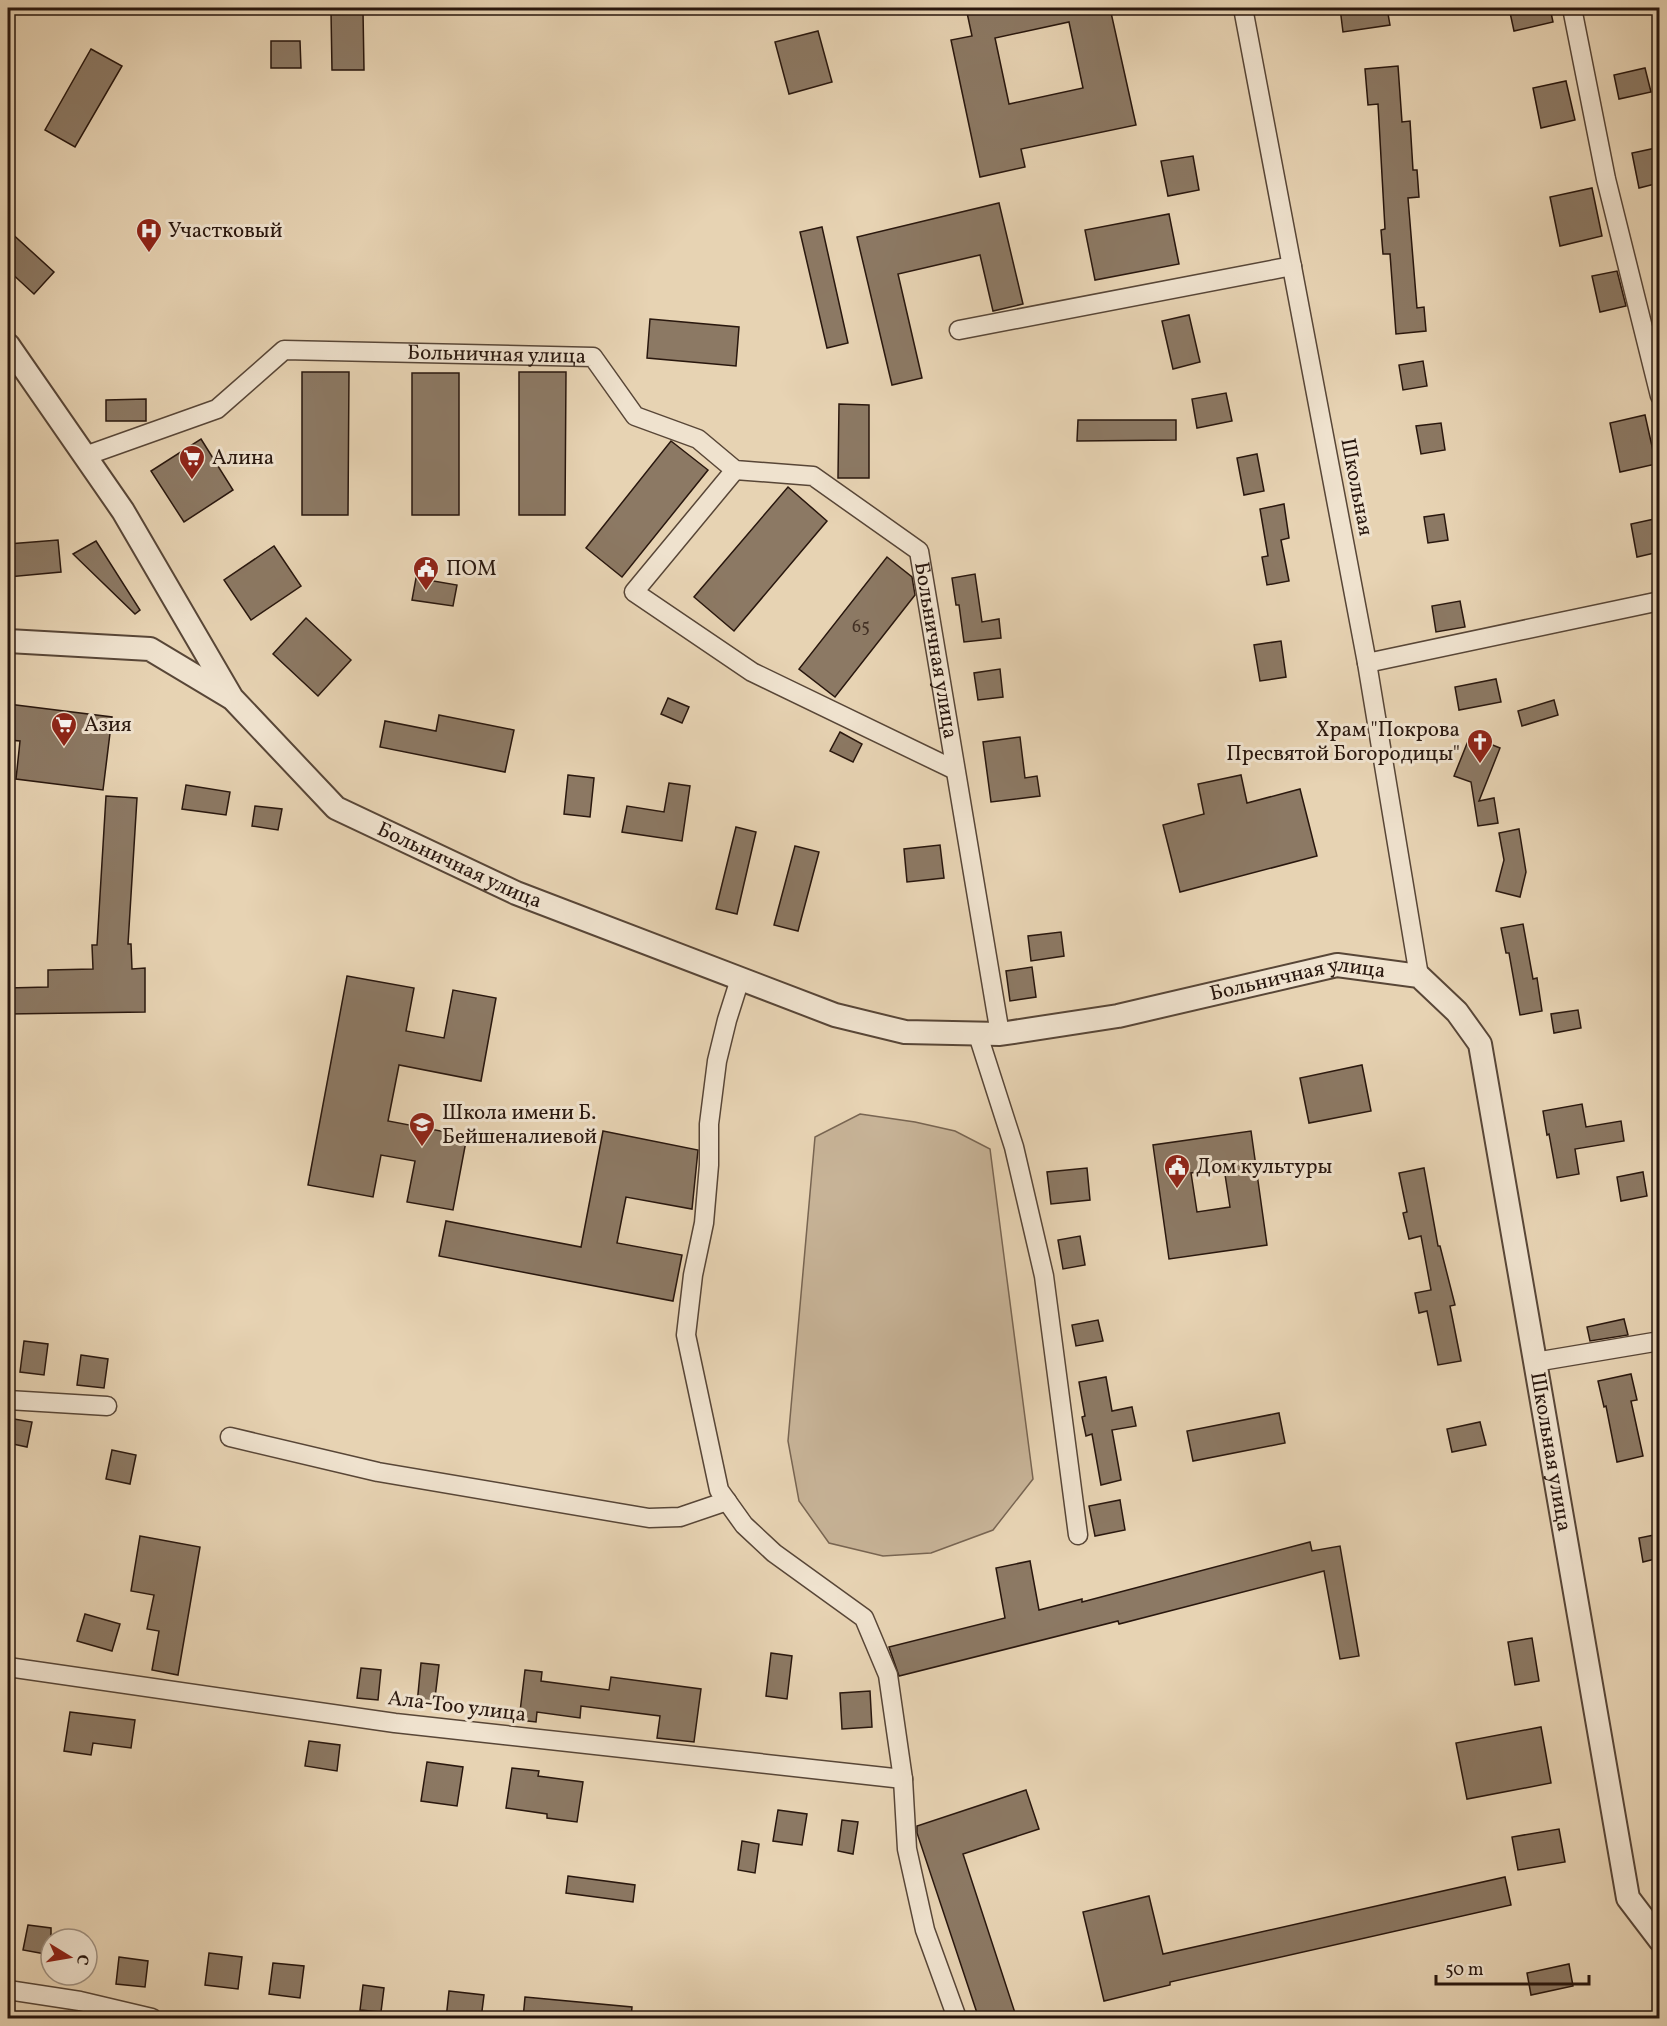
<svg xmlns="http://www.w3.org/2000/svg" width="1667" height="2026" font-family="Vollkorn,serif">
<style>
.green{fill:#c7b397;stroke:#786552;stroke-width:1.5}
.building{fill:#8c7964;stroke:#29170e;stroke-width:1.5;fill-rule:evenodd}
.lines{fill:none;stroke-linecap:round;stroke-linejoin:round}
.minor-casing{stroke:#584637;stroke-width:21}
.tertiary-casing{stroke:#584637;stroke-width:26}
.minor{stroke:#efe2ce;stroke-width:18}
.tertiary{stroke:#efe2ce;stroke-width:22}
.labels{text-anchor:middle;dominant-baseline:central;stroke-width:6;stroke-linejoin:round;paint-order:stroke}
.number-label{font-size:18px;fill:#423024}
.poi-label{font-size:21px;fill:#29170e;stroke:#efe2ce;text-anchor:start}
.street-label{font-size:21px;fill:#29170e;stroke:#efe2ce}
</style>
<rect width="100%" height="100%" fill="#e7d3b3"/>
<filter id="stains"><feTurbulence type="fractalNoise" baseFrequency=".00333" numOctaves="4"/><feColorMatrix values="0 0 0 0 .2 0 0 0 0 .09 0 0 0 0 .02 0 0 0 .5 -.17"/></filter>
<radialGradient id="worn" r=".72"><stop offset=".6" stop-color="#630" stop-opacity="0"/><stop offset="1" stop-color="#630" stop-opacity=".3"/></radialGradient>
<path class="green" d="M860 1114 915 1122 955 1131 990 1149 1033 1479 993 1530 931 1553 883 1556 829 1543 799 1501 788 1441 815 1137Z"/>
<g class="building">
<path d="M966 8H1110L1136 125 1021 149 1025 167 980 177 951 40 972 36ZM1069 22 1083 88 1009 104 995 38Z"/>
<path d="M1340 8H1387L1390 25 1343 32Z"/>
<path d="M1509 8H1550L1553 22 1514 31Z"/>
<path d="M363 11 364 70H332L331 12Z"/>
<path d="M818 31 832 82 789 94 775 42Z"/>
<path d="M271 41H300L301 68H271Z"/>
<path d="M91 49 122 66 75 147 45 130Z"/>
<path d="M1398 66 1402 122 1410 121 1413 170H1417L1419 197 1408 198 1417 308 1424 307 1426 331 1396 334 1390 254H1383L1381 230 1385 229 1378 104 1368 105 1365 69Z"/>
<path d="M1645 68 1651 92 1619 99 1614 75Z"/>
<path d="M1566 81 1575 120 1541 128 1533 88Z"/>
<path d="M1656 148 1659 162V183L1639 188 1632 153Z"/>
<path d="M1193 156 1199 190 1168 196 1161 161Z"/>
<path d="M1592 188 1602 236 1560 246 1550 197Z"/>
<path d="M999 203 1023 304 993 311 980 255 898 274 922 378 892 385 857 237Z"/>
<path d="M1169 214 1179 264 1095 280 1085 230Z"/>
<path d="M822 227 848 343 827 348 800 232Z"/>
<path d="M8 230 54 272 34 294 8 270Z"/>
<path d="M1617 271 1626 306 1600 312 1592 276Z"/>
<path d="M1189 315 1200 362 1173 369 1162 321Z"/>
<path d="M650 319 739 327 736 366 647 358Z"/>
<path d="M1423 361 1427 386 1403 390 1399 365Z"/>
<path d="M302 372H349L348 515H302Z"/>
<path d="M519 372H566L565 515H519Z"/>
<rect x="412" y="373" width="47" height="142"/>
<path d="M1226 393 1232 421 1197 428 1192 399Z"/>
<path d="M146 399V421H106V400Z"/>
<path d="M839 404 869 405V478H838Z"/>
<path d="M1645 415 1656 464 1620 472 1610 423Z"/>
<path d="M1078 420H1176V440L1077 441Z"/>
<path d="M1441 423 1445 450 1421 454 1416 426Z"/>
<path d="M201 439 233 490 184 522 151 471Z"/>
<path d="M671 441 708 470 622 577 586 548Z"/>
<path d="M1257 454 1264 491 1244 495 1237 458Z"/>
<path d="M788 487 827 521 734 631 694 597Z"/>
<path d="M1284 504 1289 538 1281 540 1289 581 1267 585 1262 557 1268 556 1260 509Z"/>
<path d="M1444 514 1448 540 1428 543 1424 517Z"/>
<path d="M1659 518V552L1637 557 1631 524Z"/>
<path d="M58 540 61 572 8 577V544Z"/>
<path d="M96 541 140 610 135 614 73 554Z"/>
<path d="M274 546 301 586 251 620 224 580Z"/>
<path d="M887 557 912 577 915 595 835 697 799 669Z"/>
<path d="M975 574 982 622 999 619 1001 638 964 642 959 605H956L952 578Z"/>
<path d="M416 578 457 585 453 606 412 600Z"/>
<path d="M1460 601 1465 627 1436 632 1432 606Z"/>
<path d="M306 618 351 660 318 696 273 654Z"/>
<path d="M1281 641 1286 677 1260 681 1254 645Z"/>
<path d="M1000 669 1003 697 978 700 974 673Z"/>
<path d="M1496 679 1501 702 1459 710 1455 687Z"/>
<path d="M668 698 689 707 682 723 661 714Z"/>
<path d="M1554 700 1558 715 1522 726 1518 711Z"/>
<path d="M8 704 112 717 103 790 16 779 20 741 8 740Z"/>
<path d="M439 715 514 730 505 772 380 747 385 721 436 731Z"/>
<path d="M840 732 862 744 853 762 830 751Z"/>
<path d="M1470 736 1500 748 1479 801 1494 798 1498 823 1478 826 1471 782 1454 776Z"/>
<path d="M1020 737 1025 778 1037 776 1040 796 991 802 983 742Z"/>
<path d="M568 775 594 778 590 817 564 814Z"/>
<path d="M1241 775 1247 803 1300 789 1317 856 1180 892 1163 825 1204 814 1198 784Z"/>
<path d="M669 783 690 786 682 841 622 832 627 806 664 812Z"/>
<path d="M186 785 230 792 226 815 182 809Z"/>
<path d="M106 796 137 798 128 944H131L132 969 145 968V1012L8 1014V988L48 987V970L93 969 92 945H97Z"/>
<path d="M255 806 282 809 278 830 252 826Z"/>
<path d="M736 827 756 832 737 914 716 909Z"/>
<path d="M1519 829 1526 872 1520 897 1496 891 1504 860 1499 833Z"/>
<path d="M940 845 944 878 907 882 904 849Z"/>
<path d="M795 846 819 852 798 931 774 925Z"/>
<path d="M1523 924 1533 979 1537 978 1542 1011 1520 1015 1509 953H1506L1501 928Z"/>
<path d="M1061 932 1064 956 1031 961 1028 936Z"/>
<path d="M1032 967 1036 997 1010 1001 1006 971Z"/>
<path d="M347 976 414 988 406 1031 444 1038 453 990 496 998 481 1081 399 1065 388 1121 467 1136 453 1210 407 1202 415 1161 381 1155 373 1197 308 1185Z"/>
<path d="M1578 1010 1581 1028 1554 1033 1551 1014Z"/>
<path d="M1362 1065 1371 1111 1309 1123 1300 1078Z"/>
<path d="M1582 1104 1586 1127 1621 1121 1624 1141 1575 1149 1579 1174 1557 1178 1549 1134 1547 1135 1543 1111Z"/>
<path d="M603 1131 698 1150 692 1209 626 1197 617 1243 682 1255 673 1301 439 1256 446 1221 581 1247Z"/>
<path d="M1251 1131 1267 1245 1169 1259 1153 1145ZM1224 1168 1230 1207 1197 1212 1191 1173Z"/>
<path d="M1087 1168 1090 1200 1051 1204 1047 1172Z"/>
<path d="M1424 1168 1438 1246H1440L1455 1305 1450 1306 1461 1361 1438 1365 1427 1311 1419 1313 1415 1293 1431 1290 1421 1236 1409 1239 1403 1213 1407 1212 1399 1173Z"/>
<path d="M1643 1172 1647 1196 1621 1201 1617 1177Z"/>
<path d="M1080 1236 1085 1265 1063 1269 1058 1240Z"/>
<path d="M1624 1319 1628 1335 1590 1341 1587 1327Z"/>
<path d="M1098 1320 1103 1341 1076 1346 1072 1325Z"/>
<path d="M24 1341 48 1344 44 1375 20 1372Z"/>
<path d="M81 1355 108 1359 104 1388 77 1385Z"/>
<path d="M1631 1374 1637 1400 1631 1401 1643 1456 1617 1462 1606 1406 1604 1407 1598 1381Z"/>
<path d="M1106 1377 1112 1411 1132 1407 1136 1426 1112 1430 1121 1480 1101 1485 1092 1434 1086 1436 1082 1417 1085 1416 1079 1382Z"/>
<path d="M1279 1413 1285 1443 1193 1461 1187 1431Z"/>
<path d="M8 1418 32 1422 27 1447 8 1443Z"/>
<path d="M1480 1422 1486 1445 1452 1452 1447 1429Z"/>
<path d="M112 1450 136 1455 130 1484 106 1479Z"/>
<path d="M1120 1500 1125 1530 1095 1536 1089 1506Z"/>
<path d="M1659 1534V1558L1643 1562 1639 1538Z"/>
<path d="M140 1536 200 1547 178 1675 152 1670 159 1631 147 1629 154 1595 131 1591Z"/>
<path d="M1310 1542 1312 1551 1340 1546 1359 1656 1340 1659 1324 1571 1119 1624 1118 1621 899 1676 889 1647 1005 1618 996 1568 1030 1561 1039 1610 1082 1599V1602Z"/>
<path d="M85 1614 120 1624 112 1651 77 1641Z"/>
<path d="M1532 1638 1539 1681 1515 1685 1508 1642Z"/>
<path d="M771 1653 792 1656 787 1699 766 1696Z"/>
<path d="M421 1663 439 1665 434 1706 417 1704Z"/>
<path d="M361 1668 381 1670 378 1700 357 1698Z"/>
<path d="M525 1670 542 1672 541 1681 609 1690 611 1677 701 1689 694 1742 657 1738 660 1716 581 1706 580 1718 537 1712 536 1722 519 1720Z"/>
<path d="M870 1691 872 1727 842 1729 840 1693Z"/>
<path d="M70 1712 135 1720 131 1748 93 1743 91 1755 64 1751Z"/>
<path d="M1541 1727 1551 1783 1467 1799 1456 1743Z"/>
<path d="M309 1741 340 1745 337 1771 305 1766Z"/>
<path d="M427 1762 463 1767 457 1806 421 1801Z"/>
<path d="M512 1768 539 1771 538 1776 583 1782 577 1822 547 1818V1814L506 1808Z"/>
<path d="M1026 1790 1039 1829 963 1854 1017 2019H979L917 1833V1826Z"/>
<path d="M778 1810 807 1814 802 1845 773 1841Z"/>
<path d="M842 1820 858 1822 853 1854 838 1851Z"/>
<path d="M1559 1829 1565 1862 1518 1870 1512 1837Z"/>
<path d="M742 1841 759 1844 755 1873 738 1870Z"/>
<path d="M568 1876 635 1885 633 1902 566 1893Z"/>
<path d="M1505 1877 1511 1905 1170 1982V1985L1104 2001 1083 1912 1149 1896 1163 1954Z"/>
<path d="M28 1925 51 1928V1955L23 1950Z"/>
<path d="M209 1953 242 1957 238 1989 205 1985Z"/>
<path d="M119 1957 148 1961 145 1987 116 1984Z"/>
<path d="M273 1963 304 1966 300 1998 269 1994Z"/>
<path d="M1569 1964 1573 1986 1531 1995 1527 1973Z"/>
<path d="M363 1985 384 1988 381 2012 360 2010Z"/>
<path d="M449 1991 484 1995 481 2019H446Z"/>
<path d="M525 1997 632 2007 631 2019H523Z"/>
</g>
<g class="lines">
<defs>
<g id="minor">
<path d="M1243 8 1367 663 1419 976"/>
<path d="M1572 8 1606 179 1660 396"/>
<path d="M959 330 1292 266"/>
<path id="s1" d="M85 456 217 409 284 350 593 357 635 416 698 439 735 470 813 476 919 551 1000 1034"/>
<path d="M735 470 634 592 752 672 955 770"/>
<path d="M1367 663 1660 601"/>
<path d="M740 979 727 1020 717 1061 709 1124V1165L704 1223 693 1275 686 1335 719 1490 744 1525 774 1553 864 1618 888 1675 903 1779 907 1849 925 1930 957 2018"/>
<path d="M978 1035 1014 1147 1044 1276 1078 1535"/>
<path d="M1535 1362 1660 1341"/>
<path d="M8 1400 107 1406"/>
<path d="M230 1437 378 1472 649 1518 680 1517 727 1501"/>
<path d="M8 1667 395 1723 903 1779"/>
<path d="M8 1990 80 2001 152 2018"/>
</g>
<g id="tertiary">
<path id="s2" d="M8 345 123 511 232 698 336 808 516 893 835 1015 905 1032 1000 1034 1118 1016 1337 965 1419 976 1457 1012 1480 1044 1628 1898 1660 1940"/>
<path d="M8 641 150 649 230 697"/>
</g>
</defs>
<use href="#minor" class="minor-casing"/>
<use href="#tertiary" class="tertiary-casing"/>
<use href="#minor" class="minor"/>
<use href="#tertiary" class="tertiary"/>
</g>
<defs>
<symbol id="hospital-pin" viewBox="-11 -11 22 30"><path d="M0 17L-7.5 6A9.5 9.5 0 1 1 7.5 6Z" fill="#8f2418" stroke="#efe2ce"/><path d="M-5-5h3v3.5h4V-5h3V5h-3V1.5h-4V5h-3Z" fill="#fff"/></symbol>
<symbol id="supermarket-pin" viewBox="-11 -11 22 30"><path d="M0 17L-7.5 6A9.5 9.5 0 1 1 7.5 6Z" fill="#8f2418" stroke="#efe2ce"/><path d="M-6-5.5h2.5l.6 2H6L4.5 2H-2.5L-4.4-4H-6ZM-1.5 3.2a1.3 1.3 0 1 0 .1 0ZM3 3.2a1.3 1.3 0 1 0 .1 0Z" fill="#fff"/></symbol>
<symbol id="civic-pin" viewBox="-11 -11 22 30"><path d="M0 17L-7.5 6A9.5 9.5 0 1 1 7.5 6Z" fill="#8f2418" stroke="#efe2ce"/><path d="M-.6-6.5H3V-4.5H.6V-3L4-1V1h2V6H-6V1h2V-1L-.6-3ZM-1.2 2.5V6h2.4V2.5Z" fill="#fff"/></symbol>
<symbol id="church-pin" viewBox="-11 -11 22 30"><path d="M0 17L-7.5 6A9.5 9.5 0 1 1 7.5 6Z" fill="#8f2418" stroke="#efe2ce"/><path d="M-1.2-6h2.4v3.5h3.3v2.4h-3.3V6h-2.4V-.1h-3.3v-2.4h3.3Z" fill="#fff"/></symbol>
<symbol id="school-pin" viewBox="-11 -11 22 30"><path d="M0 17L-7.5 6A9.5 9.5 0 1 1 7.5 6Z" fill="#8f2418" stroke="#efe2ce"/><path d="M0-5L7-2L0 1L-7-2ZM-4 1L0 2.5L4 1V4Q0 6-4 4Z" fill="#fff"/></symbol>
</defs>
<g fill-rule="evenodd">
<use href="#hospital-pin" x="134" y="216" width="30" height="40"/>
<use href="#supermarket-pin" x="177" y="443" width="30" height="40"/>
<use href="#civic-pin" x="411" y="554" width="30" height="40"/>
<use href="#supermarket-pin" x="49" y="710" width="30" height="40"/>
<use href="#church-pin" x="1465" y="727" width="30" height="40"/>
<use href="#school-pin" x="407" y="1110" width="30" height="40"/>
<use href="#civic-pin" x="1162" y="1152" width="30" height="40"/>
</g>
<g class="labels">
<g class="number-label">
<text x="861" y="627">65</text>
</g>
<g class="poi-label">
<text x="168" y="231">Участковый</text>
<text x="212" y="458">Алина</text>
<text x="446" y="569">ПОМ</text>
<text x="84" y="725">Азия</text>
<text x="1460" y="730" text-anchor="end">Храм "Покрова<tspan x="1460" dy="24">Пресвятой Богородицы"</tspan></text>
<text x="442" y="1113">Школа имени Б.<tspan x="442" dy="24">Бейшеналиевой</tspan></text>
<text x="1196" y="1167">Дом культуры</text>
</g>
<g class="street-label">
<text stroke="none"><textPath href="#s1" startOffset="442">Больничная улица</textPath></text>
<text transform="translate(1356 487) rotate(79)">Школьная</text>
<text stroke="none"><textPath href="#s1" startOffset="1035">Больничная улица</textPath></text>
<text stroke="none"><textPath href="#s2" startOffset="706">Больничная улица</textPath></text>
<text stroke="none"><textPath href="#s2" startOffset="1581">Больничная улица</textPath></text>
<text stroke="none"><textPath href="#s2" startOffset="2210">Школьная улица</textPath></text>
<text transform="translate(457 1707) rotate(7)">Ала-Тоо улица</text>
</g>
</g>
<rect width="1667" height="2026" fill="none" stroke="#e7d3b3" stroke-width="30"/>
<rect x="9" y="9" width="1649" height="2008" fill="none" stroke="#29170e" stroke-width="3"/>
<rect x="15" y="15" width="1637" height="1996" fill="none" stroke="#29170e" stroke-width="1.5"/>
<g transform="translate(69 1957) rotate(101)"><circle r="28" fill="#efe2ce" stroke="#a09181" stroke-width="1.5"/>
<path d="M0-4.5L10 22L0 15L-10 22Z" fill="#8f2418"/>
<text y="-9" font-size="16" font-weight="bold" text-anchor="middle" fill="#29170e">С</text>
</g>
<path d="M1436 1975v9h153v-9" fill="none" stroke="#29170e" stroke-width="3"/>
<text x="1445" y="1975" font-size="18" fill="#29170e" stroke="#efe2ce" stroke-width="4.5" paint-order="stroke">50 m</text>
<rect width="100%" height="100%" filter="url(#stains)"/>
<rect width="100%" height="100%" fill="url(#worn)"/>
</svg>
